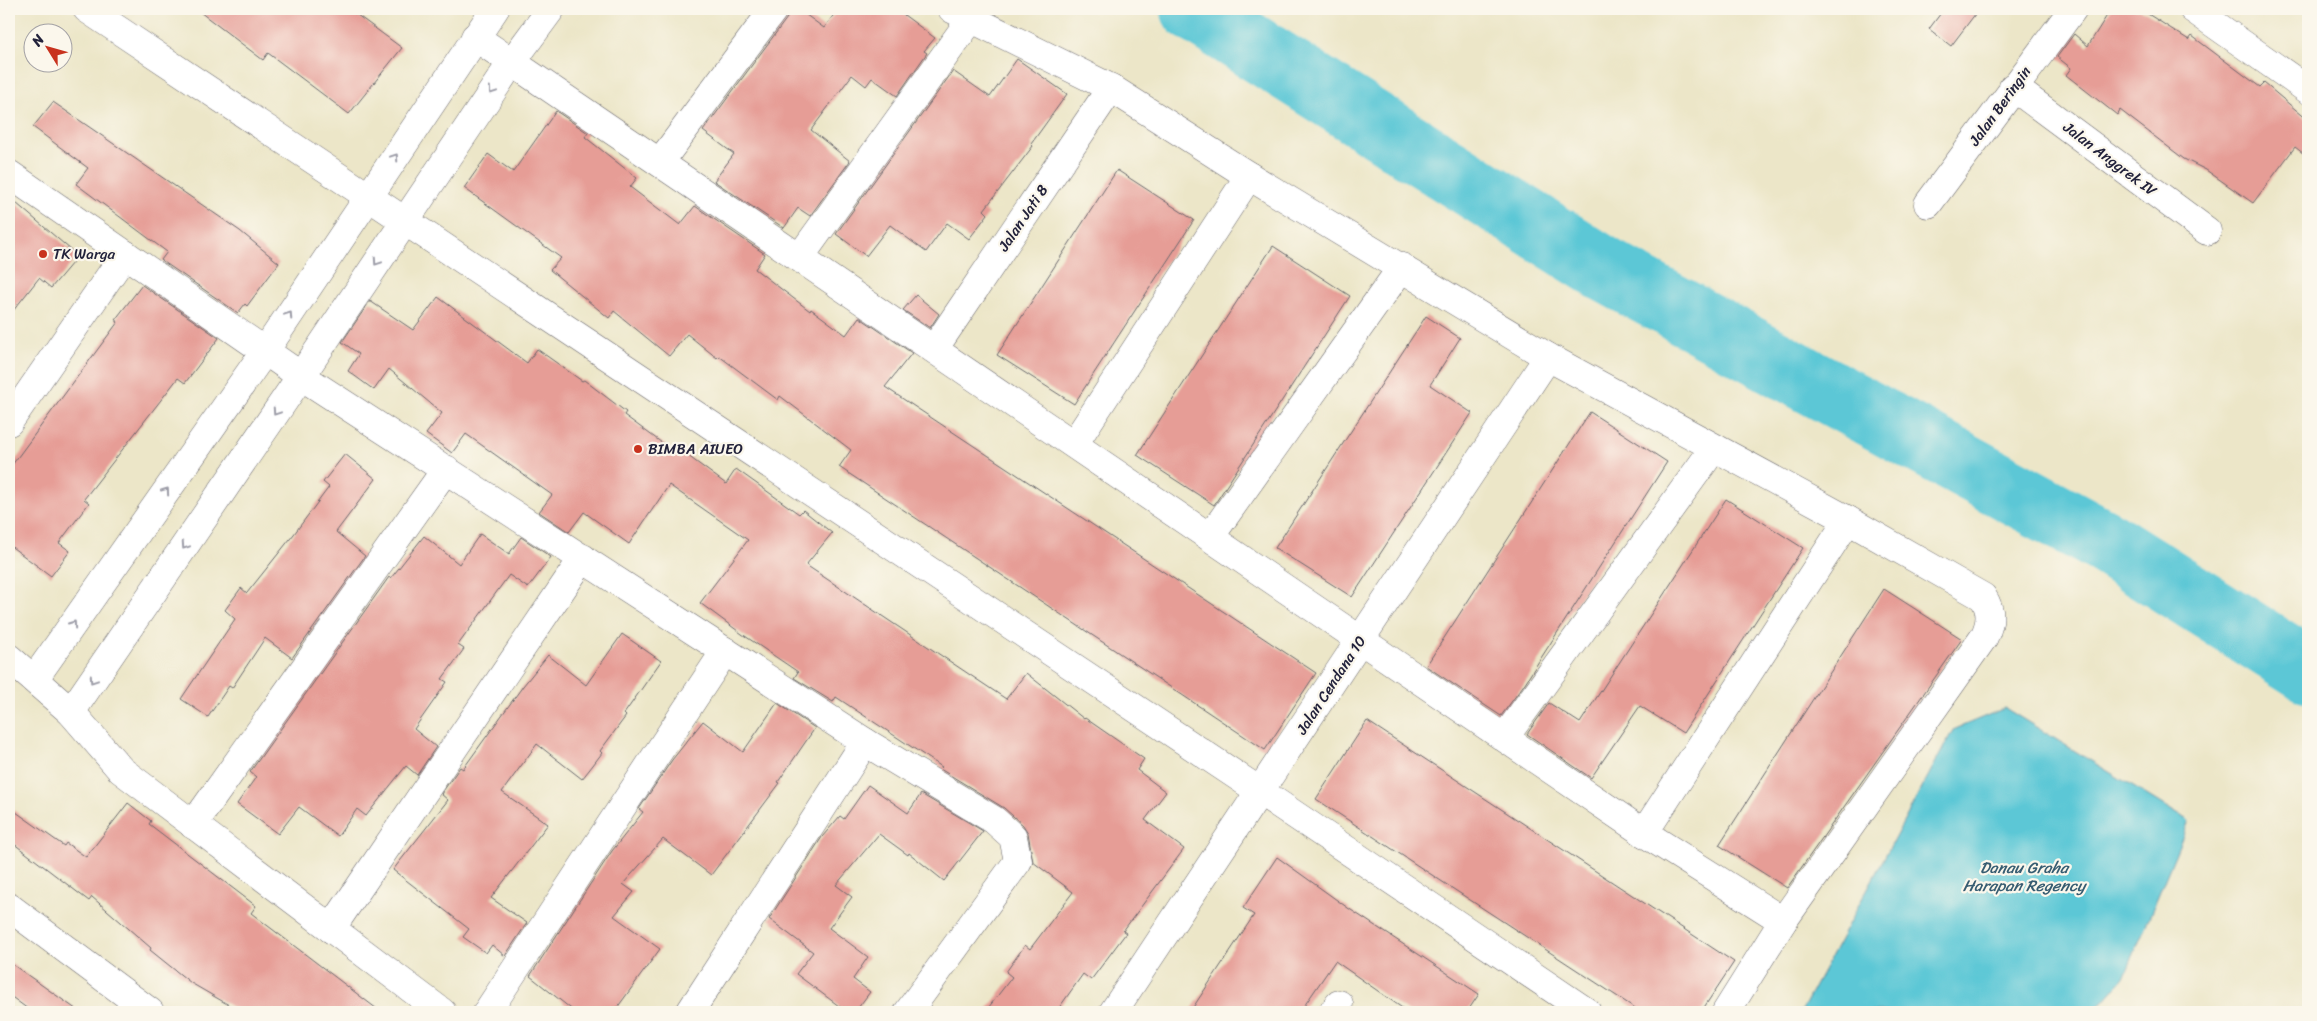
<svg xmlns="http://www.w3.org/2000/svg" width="2317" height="1021" font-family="Sriracha,sans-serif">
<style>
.water{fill:#5cc7d6;stroke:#3f7488}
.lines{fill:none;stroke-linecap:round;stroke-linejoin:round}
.river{stroke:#5cc7d6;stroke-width:65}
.building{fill:#e69d96}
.minor-casing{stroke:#69676c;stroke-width:29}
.minor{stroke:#fff;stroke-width:28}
.oneway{stroke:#9c9ca7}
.poi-dot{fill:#c8321e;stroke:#fbf7ec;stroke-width:2}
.labels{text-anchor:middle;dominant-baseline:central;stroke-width:4.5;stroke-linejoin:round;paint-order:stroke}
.street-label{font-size:15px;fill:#22223b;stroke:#fbf7ec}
.poi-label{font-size:15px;fill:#22223b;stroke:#fbf7ec;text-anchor:start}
.water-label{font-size:16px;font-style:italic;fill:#365c71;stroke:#fbf7ec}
</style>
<rect width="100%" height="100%" fill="#fbf7ec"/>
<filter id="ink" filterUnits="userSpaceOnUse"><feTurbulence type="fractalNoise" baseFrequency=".02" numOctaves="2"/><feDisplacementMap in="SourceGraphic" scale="10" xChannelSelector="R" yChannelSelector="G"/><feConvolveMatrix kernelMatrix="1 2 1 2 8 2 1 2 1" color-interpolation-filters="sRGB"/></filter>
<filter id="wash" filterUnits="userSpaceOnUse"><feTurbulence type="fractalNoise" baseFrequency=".0096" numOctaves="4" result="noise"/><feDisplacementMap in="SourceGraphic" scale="20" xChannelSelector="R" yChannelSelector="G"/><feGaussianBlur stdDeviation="1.12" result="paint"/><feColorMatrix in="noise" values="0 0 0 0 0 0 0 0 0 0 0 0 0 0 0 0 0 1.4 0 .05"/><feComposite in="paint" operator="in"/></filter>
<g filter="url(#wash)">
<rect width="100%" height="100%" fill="#ece6c8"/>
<path class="water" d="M2005 708 2189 821 2124 978 2094 1012H1801L1953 730Z"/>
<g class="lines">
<path class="river" d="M1193 9 1604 269 2107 543 2308 670"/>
</g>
<g id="blocks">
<g class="building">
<path d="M196 9H349L402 48 349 114 268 53 263 60Z"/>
<path d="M789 9H798L824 28 838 9H896L935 38 924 51 927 53 897 96 872 78 866 86 852 75 811 130 850 161 810 216 798 208 784 228 714 181 734 154 703 131 787 18Z"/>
<path d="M1944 9H1979L1951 46 1929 29Z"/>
<path d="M2111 9H2140L2189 40 2192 36 2260 87 2264 83 2308 120V157L2295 147 2253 203 2206 170 2184 159 2120 110 2117 115 2066 75 2071 68 2057 57 2074 34 2088 46Z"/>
<path d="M1017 59 1067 94 1031 144 1033 146 984 210 988 214 969 239 947 223 926 252 890 225 866 256 836 234 953 71 990 97Z"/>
<path d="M53 102 240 231 279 263 247 306 245 304 238 313 161 260 167 252 76 184 88 168 33 127Z"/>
<path d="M556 111 588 133 585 137 637 178 630 187 680 225 695 206 765 254 755 269 810 311 811 309 846 335 859 317 912 353 885 387 1316 673 1265 750 839 467 851 450 780 396 778 400 719 356 717 358 687 334 669 356 614 311 609 318 550 270 561 258 464 188 488 154 513 172Z"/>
<path d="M1117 170 1194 220 1074 404 997 355Z"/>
<path d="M9 197 78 256 51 288 39 278 9 316Z"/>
<path d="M1273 246 1350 296 1214 505 1137 455Z"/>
<path d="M142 285 219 338 185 383 178 378 84 499 89 503 59 543 70 551 51 576 9 545V469L118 322 115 320Z"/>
<path d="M916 295 939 314 930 328 903 310Z"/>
<path d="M438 297 527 363 537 349 582 381 584 380 626 412 624 415 673 451 676 447 726 484 736 469 799 514 803 510 832 533 806 565 1006 699 1026 673 1084 719 1085 718 1144 759 1137 770 1166 792 1145 820 1184 849 1123 931 1126 933 1091 980 1083 974 1056 1012H985L1012 977 1006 972 1025 945 1030 949 1073 892 1033 862 1028 833 1023 825 1004 808 940 769 942 767 836 697 833 702 794 678 798 672 742 634 700 603 748 540 669 485 629 544 584 512 569 532 539 512 552 495 466 434 452 453 426 434 442 413 389 369 374 390 348 371 359 354 342 342 370 301 413 330Z"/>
<path d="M1426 316 1460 338 1430 385 1472 413 1352 597 1275 548Z"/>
<path d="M1590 412 1667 462 1523 686 1501 716 1426 666Z"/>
<path d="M345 454 376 479 336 532 365 556 292 658 265 638 232 688 229 686 208 717 181 699 235 619 225 610 241 588 247 593 294 534 329 487 323 482Z"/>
<path d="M1726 499 1803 548 1683 733 1640 706 1591 778 1527 734 1549 703 1580 723Z"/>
<path d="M480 534 509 554 521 537 551 557 528 588 509 575 458 645 464 649 442 679 447 682 414 729 436 747 417 775 406 766 366 816 357 809 338 836 299 807 278 834 237 804 256 777 250 772 389 577 391 578 424 536 459 564Z"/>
<path d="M1884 589 1962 639 1787 888 1719 845Z"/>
<path d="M622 634 661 661 624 714 626 716 600 751 602 753 593 765 582 779 537 744 502 792 548 824 491 898 527 923 505 956 492 945 486 953 463 937 469 929 393 870 448 800 441 794 460 767 463 769 523 686 548 655 586 685Z"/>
<path d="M777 703 815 728 778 782 780 783 711 875 663 839 623 884 634 892 614 916 660 949 614 1012H575L530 976 612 851 643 812 639 809 672 760 703 721 743 752Z"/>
<path d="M1367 721 1734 962 1701 1012H1641L1316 799Z"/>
<path d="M868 785 908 813 921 794 983 831 944 881 909 853 908 855 879 834 836 885 852 897 829 928 868 957 853 979 870 992 855 1012H847L796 974 813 952 769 919 822 837 840 816 844 819Z"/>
<path d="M128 803 151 821 149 824 256 906 251 913 381 1012H241L191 983 150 950 151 948 92 897 89 901 9 840V807L64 846 66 843 86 857Z"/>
<path d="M1277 857 1348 908 1479 994 1467 1012H1408L1335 961 1300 1012H1190L1254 915 1243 908Z"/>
<path d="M9 962 80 1012H32L9 995Z"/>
</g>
</g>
</g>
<g filter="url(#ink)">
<use href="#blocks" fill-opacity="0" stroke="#69676c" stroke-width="1"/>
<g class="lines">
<defs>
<g id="minor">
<path d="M87 9 1261 792 1587 1012"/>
<path d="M952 9 1111 88 1249 176 1548 357 1848 520 1983 597C1992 611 1991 622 1984 637L1783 921 1726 1012"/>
<path d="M2193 9 2308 90"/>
<path d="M475 37 1644 833 1783 921"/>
<path d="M2013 87 2207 231"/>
<path d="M660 162 774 9"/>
<path d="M9 174 301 376 865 742 994 820 1013 837 1018 861 908 1012"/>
<path d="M1928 204 2073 9"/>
<path d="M800 257 971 19"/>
<path d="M934 349 1111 88"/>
<path d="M9 422 125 254"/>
<path d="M1074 444 1249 176"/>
<path d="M1210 537 1402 267"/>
<path d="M9 658 71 712 121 770 442 1012"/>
<path d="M35 678 265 351 495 9"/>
<path d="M71 712 301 376 512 62 551 9"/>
<path d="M1505 737 1714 448"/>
<path d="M193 825 446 469"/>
<path d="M1644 833 1848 520"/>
<path d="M9 907 150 1012"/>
<path d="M331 929 583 558"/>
<path d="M487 1012 725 651"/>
<path d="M690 1012 865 742"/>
<path d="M1113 1012 1548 357"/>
<path d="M1333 1012 1339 1004"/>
</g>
</defs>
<use href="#minor" class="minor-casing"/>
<use href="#minor" class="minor"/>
</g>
<defs><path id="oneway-chevron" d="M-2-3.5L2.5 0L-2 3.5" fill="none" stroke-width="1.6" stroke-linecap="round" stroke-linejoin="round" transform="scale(1.25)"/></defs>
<g class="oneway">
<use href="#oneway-chevron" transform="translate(492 91) rotate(124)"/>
<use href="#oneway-chevron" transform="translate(395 157) rotate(-56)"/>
<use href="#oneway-chevron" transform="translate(377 262) rotate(124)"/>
<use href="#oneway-chevron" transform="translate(289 315) rotate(-56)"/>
<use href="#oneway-chevron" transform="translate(276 412) rotate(124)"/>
<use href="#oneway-chevron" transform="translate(166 491) rotate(-55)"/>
<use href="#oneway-chevron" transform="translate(185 546) rotate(124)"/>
<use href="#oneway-chevron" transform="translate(73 624) rotate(-55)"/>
<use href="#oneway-chevron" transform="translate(93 680) rotate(124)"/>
</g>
</g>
<g class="poi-dot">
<circle cx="43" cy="254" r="5"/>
<circle cx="638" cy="449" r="5"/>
</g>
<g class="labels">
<g class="street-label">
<text transform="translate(2000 106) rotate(-54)">Jalan Beringin</text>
<text transform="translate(2110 159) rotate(37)">Jalan Anggrek IV</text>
<text transform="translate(1023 218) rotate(-56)">Jalan Jati 8</text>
<text transform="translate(1331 685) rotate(-57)">Jalan Cendana 10</text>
</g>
<g class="poi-label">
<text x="53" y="254">TK Warga</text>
<text x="648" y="449">BIMBA AIUEO</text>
</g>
<g class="water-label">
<text x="2024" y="867">Danau Graha<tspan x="2024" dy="18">Harapan Regency</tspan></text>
</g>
</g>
<rect width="2317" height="1021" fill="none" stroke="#fbf7ec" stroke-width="30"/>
<g transform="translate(48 48) rotate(307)"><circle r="24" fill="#fbf7ec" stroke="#a4a2a5"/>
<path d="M0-4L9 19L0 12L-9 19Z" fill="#c8321e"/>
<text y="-8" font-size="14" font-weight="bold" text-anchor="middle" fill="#22223b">N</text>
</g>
</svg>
